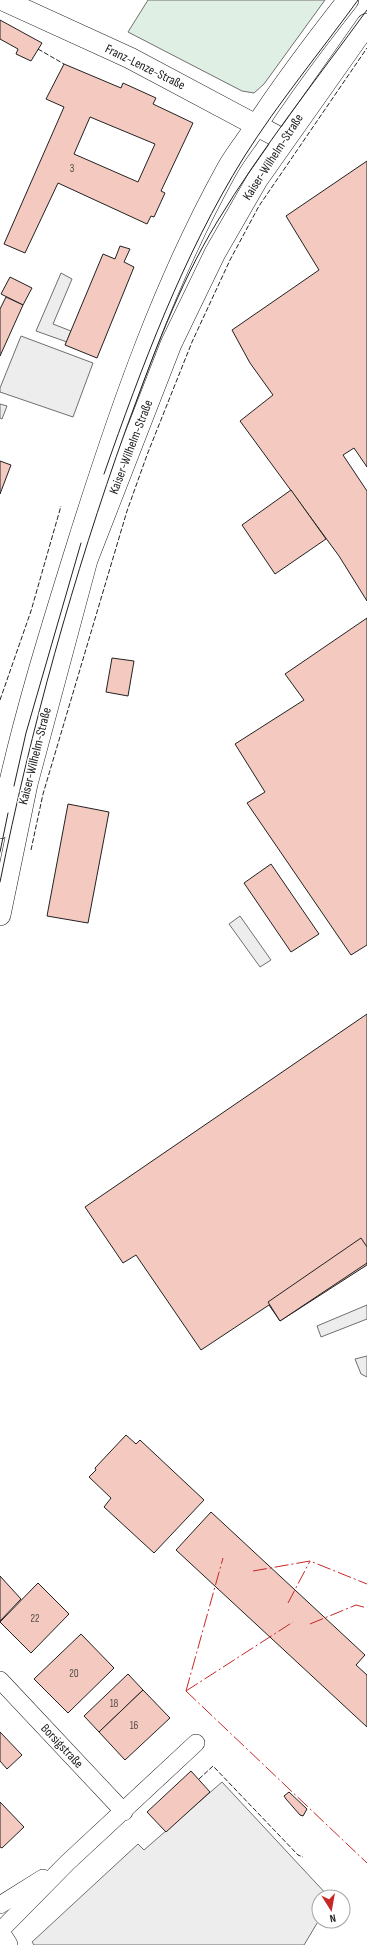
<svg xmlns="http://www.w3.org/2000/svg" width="367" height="1945" font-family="'Sofia Sans Condensed',sans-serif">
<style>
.green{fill:#e0efe3;stroke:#6f6f6f}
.parking{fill:#ededed;stroke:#6f6f6f}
.building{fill:#f3c9c0;stroke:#222;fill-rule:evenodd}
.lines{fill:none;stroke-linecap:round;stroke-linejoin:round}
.minor-casing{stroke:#222;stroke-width:18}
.major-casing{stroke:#222;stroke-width:22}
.minor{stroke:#fff;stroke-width:17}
.major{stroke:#fff;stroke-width:21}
.tram{stroke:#222;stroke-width:1}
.fence{stroke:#222;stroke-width:1;stroke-dasharray:5 2;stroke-linecap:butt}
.power{stroke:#c62828;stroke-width:1;stroke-dasharray:14 3 2 3;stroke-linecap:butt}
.labels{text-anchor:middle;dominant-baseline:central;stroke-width:3;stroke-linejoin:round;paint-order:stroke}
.number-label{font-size:11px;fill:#564c4a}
.street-label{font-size:13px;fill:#222;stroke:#fff}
</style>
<rect width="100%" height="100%" fill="#fff"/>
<path class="green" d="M148 0H325L264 84 254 93 242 91 128 32Z"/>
<g class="parking">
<path d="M61 273 72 279 53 324 71 331 67 342 36 331Z"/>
<path d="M21 336 93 363 73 417 0 392V388Z"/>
<path d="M0 404 7 406 2 419 0 418Z"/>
<path d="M240 916 271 960 260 967 229 924Z"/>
<path d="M367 1305V1319L321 1337 317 1326Z"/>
<path d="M367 1356V1377L361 1374 355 1359Z"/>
<path d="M222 1782 329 1897H319V1920L304 1945H34L32 1942 138 1844 144 1850Z"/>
</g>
<g class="building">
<path d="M0 20 42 43 31 61 16 54 18 49 0 39Z"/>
<path d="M64 64 121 88 123 83 156 98 153 104 193 123 161 191 165 193 154 217 151 216 147 224 58 183 25 253 4 244 64 107 46 99ZM90 117 155 144 138 182 74 154Z"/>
<path d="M367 161V467L354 448 343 455 367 491V601L339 556 240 421 273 395 250 363 232 330 319 270 286 216Z"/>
<path d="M120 246 130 249 124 262 134 267 97 358 65 345 103 254 115 259Z"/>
<path d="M10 277 32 288 23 305 1 294Z"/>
<path d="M6 297 23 305 0 356V309Z"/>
<path d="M0 461 11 465 0 494Z"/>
<path d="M291 490 326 539 275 574 242 525Z"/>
<path d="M367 618V945L351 955 247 803 265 792 235 744 304 700 285 674Z"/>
<path d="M112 658 134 661 128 696 106 692Z"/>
<path d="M68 804 109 812 88 923 47 916Z"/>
<path d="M271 864 319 934 291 952 244 883Z"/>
<path d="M367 1014V1265L280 1321 269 1305 201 1350 136 1255 123 1263 85 1207Z"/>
<path d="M361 1238 367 1247V1263L280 1321 268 1302Z"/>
<path d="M126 1435 136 1444 140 1440 204 1500 154 1553 104 1507 111 1498 89 1477 96 1470 95 1468Z"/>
<path d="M211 1512 365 1655 356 1665 367 1675V1727L176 1550Z"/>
<path d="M0 1576 21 1599 0 1621Z"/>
<path d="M38 1583 69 1614 31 1653 0 1622Z"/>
<path d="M81 1634 114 1668 68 1713 34 1679Z"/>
<path d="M128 1674 143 1690 99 1732 84 1716Z"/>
<path d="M143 1690 170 1718 125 1760 99 1732Z"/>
<path d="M0 1732 22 1755 7 1769 0 1761Z"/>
<path d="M191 1771 210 1792 166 1832 147 1812Z"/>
<path d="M289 1792 307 1809 303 1816 300 1815 286 1799 284 1796Z"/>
<path d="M0 1802 24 1827 2 1848 0 1847Z"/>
</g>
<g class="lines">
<defs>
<g id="minor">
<path d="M0 1680 124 1812"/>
<path d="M0 1905 43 1878"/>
<path d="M0 1931 67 1863 196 1743"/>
</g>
<g id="major">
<path d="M3 0 130 58 284 140"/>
<path d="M0 828C20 727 51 629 82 530 121 407 164 283 226 171 234 156 245 143 254 129 283 84 315 42 348 0"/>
<path d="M0 915 27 784 87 560 171 344 215 253 257 180 367 24"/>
<path d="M0 1934 7 1945"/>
</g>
</defs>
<use href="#minor" class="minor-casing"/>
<use href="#major" class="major-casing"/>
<use href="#minor" class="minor"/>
<use href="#major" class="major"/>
<g class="tram">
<path d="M104 474C142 366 183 255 244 157 278 103 321 51 358 0"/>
<path d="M14 786 26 733 81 543"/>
<path d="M0 852 8 813"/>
<path d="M0 882C31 728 73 577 126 429 152 359 178 286 217 222 262 148 316 80 367 10"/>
</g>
<g class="fence">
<path d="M38 49 64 64"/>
<path d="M0 700 31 611 61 506"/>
<path d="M31 850 43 794 127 511 147 455 192 342 230 260 259 206 367 48"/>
<path d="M199 1779 213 1766 298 1855 303 1857"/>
</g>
<g class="power">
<path d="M253 1571 310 1561 367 1584"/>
<path d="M288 1603 310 1561"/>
<path d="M310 1624 356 1605 367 1608"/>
<path d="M186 1691 367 1863"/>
<path d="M186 1691 223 1558"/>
<path d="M186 1691 293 1622"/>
</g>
</g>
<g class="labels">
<g class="number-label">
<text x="72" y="168">3</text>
<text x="35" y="1618">22</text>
<text x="74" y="1673">20</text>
<text x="114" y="1703">18</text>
<text x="134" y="1725">16</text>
</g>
<g class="street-label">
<text transform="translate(145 67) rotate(26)">Franz-Lenze-Straße</text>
<text transform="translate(273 157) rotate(-57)">Kaiser-Wilhelm-Straße</text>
<text transform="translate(131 447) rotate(-69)">Kaiser-Wilhelm-Straße</text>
<text transform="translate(35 756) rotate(-76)">Kaiser-Wilhelm-Straße</text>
<text transform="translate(62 1746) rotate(47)">Borsigstraße</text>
</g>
</g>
<g transform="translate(331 1909) rotate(169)"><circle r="19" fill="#ffffff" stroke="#a7a7a7"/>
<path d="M0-3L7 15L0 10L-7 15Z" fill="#c62828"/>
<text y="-6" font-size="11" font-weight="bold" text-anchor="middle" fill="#222222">N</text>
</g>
</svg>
